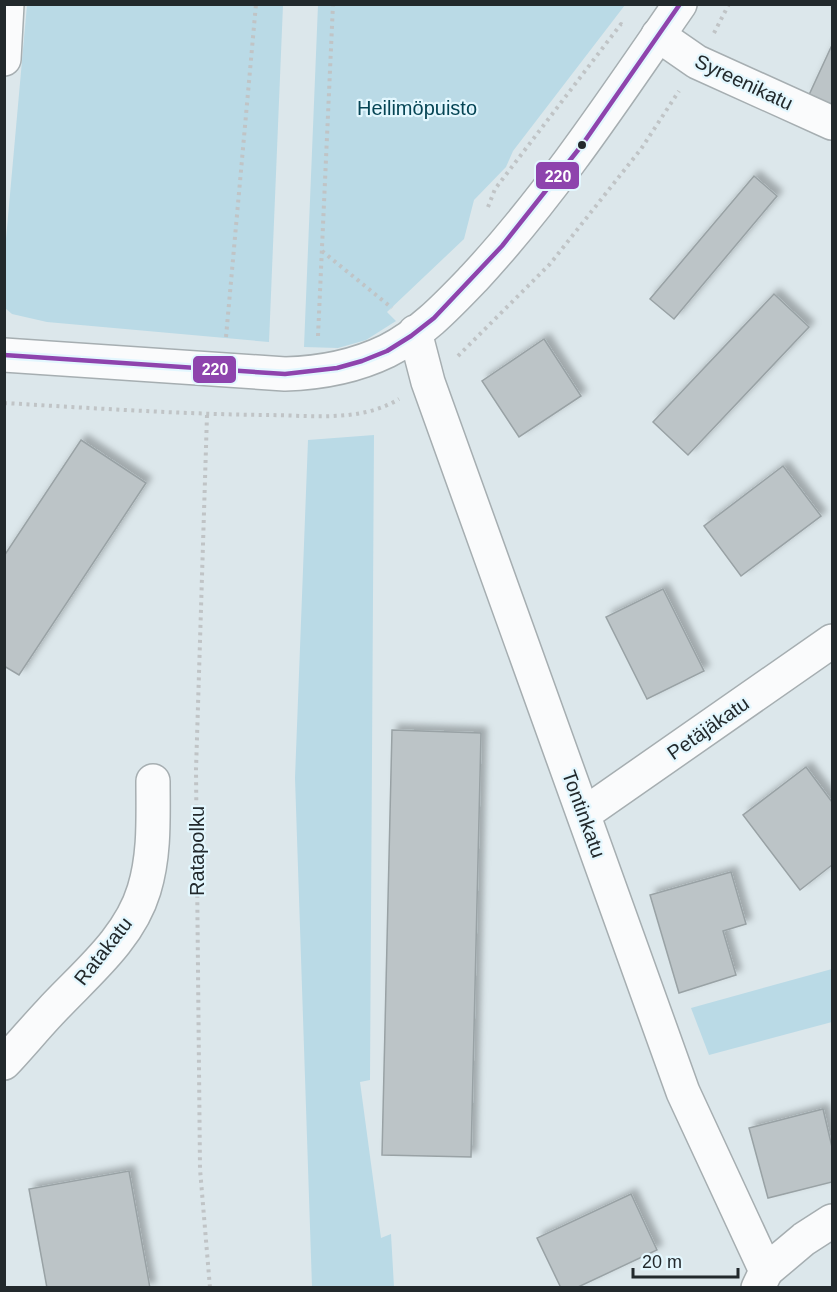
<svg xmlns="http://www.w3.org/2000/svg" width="837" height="1292" font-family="Helvetica,sans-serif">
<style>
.green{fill:#badae6}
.building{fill:#bcc4c7;stroke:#99a2a5;stroke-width:1.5;filter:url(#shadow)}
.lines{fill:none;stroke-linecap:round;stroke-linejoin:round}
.minor-casing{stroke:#a6aeb1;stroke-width:36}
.path{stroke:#c0c4c6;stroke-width:4;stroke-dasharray:3 4.5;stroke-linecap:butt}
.minor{stroke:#fafbfc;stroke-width:33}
.bus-1-casing{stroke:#e3f7fe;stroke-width:9}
.bus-1{stroke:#8e44ad;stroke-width:4.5}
.bus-dot{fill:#22292c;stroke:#e3f7fe;stroke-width:2}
.labels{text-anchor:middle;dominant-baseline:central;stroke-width:4.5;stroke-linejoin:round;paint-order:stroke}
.street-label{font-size:20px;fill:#22292c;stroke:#e3f7fe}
.park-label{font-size:20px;fill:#064555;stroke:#e3f7fe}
.line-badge{stroke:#e3f7fe;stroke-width:2}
.badge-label{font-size:16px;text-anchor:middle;font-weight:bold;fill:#fff}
</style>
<defs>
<filter id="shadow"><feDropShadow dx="5.5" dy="-5.5" stdDeviation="3" flood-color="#0004"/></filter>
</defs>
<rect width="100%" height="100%" fill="#dce7eb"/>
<g class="green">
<path d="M27 5H283L269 342 47 322 12 314 5 308V250Z"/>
<path d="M318 5H625L513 151 506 167 474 200 464 239 387 312 396 321 366 340 338 348 304 347Z"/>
<path d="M374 435 370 1080 360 1082 381 1238 391 1234 394 1287H312L295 778 308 440Z"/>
<path d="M832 969V1022L709 1055 691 1008Z"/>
</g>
<g class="building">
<path d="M832 45V106L809 95Z"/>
<path d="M754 176 777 196 674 319 650 299Z"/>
<path d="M774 294 809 327 688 455 653 422Z"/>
<path d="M544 339 581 396 519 437 482 381Z"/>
<path d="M81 440 146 483 19 675 4 666V556Z"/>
<path d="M783 466 821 516 741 576 704 526Z"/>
<path d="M663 589 704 671 647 699 606 617Z"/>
<path d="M392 730 481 733 471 1157 382 1155Z"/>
<path d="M806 767 832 802V865L800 890 743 815Z"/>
<path d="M731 872 746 924 723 931 736 975 679 993 650 895Z"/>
<path d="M823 1109 832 1147V1182L768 1198 749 1128Z"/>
<path d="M129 1171 150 1288H47L29 1189Z"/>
<path d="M631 1194 657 1250 576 1288H561L537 1238Z"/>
</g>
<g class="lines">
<defs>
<g id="minor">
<path d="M658 35 697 62 832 123"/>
<path d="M4 59 7 4"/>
<path d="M415 332 428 382 683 1092 766 1271 758 1288"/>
<path d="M4 355 285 374C321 373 354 367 387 351 421 334 448 305 474 278 551 195 615 98 680 4"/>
<path d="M584 814 832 641"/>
<path d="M4 1063C20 1046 34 1029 50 1012 84 975 129 940 144 890 155 854 153 817 153 781"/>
<path d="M766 1271 804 1239 832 1221"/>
</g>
</defs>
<use href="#minor" class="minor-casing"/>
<g class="path">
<path d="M714 33 729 4"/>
<path d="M488 207 495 189 621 24 622 25"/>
<path d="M322 251 392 308"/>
<path d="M318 336 333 4"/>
<path d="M226 337 256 4"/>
<path d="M458 356 550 264 641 149 679 91"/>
<path d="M4 403C91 408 178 414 265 415 309 415 360 423 399 399"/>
<path d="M207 415 196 770 200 1169 210 1288"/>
</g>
<use href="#minor" class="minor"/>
<defs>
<path id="bus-1" d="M4 355 285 374 337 368 362 361 387 351 411 336 434 318 502 246 582 145 680 4"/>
</defs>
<use href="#bus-1" class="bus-1-casing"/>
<use href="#bus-1" class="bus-1"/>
</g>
<circle class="bus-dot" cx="582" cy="145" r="5"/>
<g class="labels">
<g class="street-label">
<text transform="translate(744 82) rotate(25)">Syreenikatu</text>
<text transform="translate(708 728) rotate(-35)">Petäjäkatu</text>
<text transform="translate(584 814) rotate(70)">Tontinkatu</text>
<text transform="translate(197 851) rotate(-90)">Ratapolku</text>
<text transform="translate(103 951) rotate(-52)">Ratakatu</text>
</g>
<g class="park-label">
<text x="417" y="108">Heilimöpuisto</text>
</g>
</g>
<g class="line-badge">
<rect x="535" y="161" width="45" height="29" rx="6" fill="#8e44ad"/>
<rect x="192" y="355" width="45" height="29" rx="6" fill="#8e44ad"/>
</g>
<g class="badge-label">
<text x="558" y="182">220</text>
<text x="215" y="375">220</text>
</g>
<rect width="837" height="1292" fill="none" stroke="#22292c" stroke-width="12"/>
<path d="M633 1268v9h105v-9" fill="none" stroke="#22292c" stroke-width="3"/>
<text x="642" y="1268" font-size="18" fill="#22292c" stroke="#e3f7fe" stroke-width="4.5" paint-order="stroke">20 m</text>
</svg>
